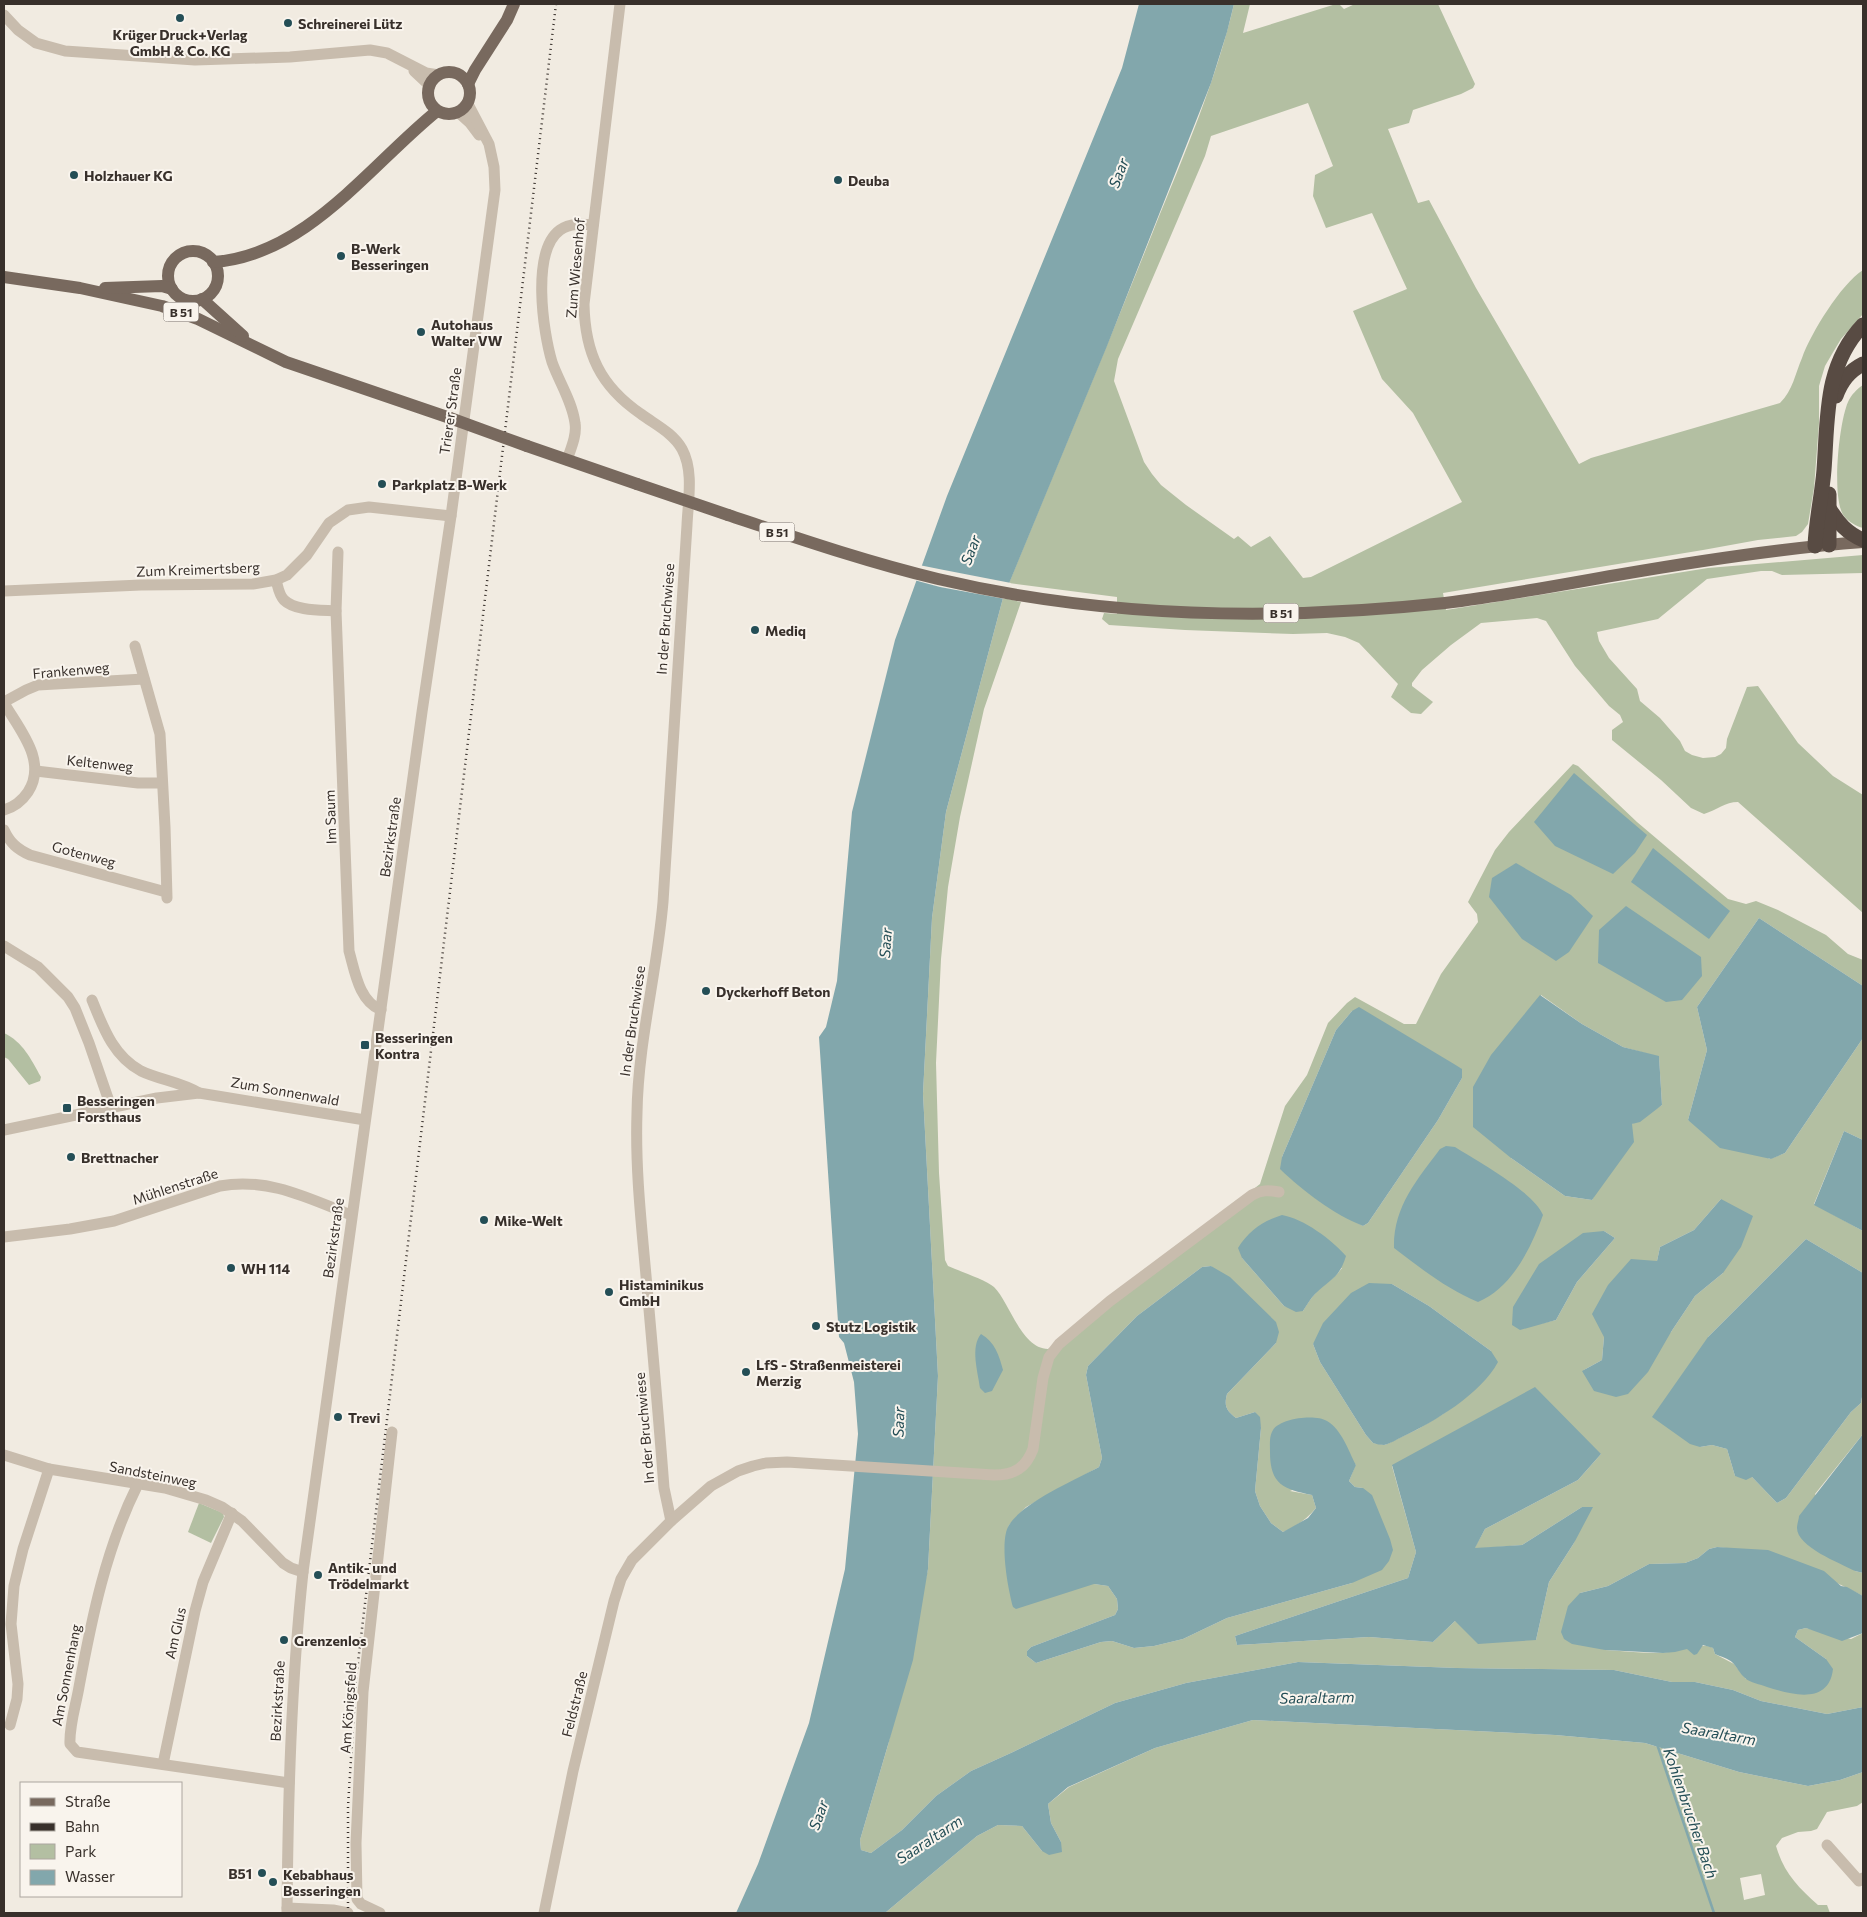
<svg xmlns="http://www.w3.org/2000/svg" width="1867" height="1917" font-family="Commissioner,sans-serif">
<style>
.green{fill:#b3bfa2;fill-rule:evenodd}
.water{fill:#82a7ac}
.pier{fill:#f1ebe1}
.lines{fill:none;stroke-linecap:round;stroke-linejoin:round}
.stream{stroke:#82a7ac;stroke-width:2.5}
.minor{stroke:#c8bcad;stroke-width:11}
.major{stroke:#78695e;stroke-width:12}
.highway{stroke:#584b43;stroke-width:15}
.rail{stroke:#38302b;stroke-width:2.5;stroke-dasharray:1 4;stroke-linecap:butt}
.major-bridge{stroke:#78695e;stroke-width:12}
.poi-dot{fill:#244e56;stroke:#f9f4ed;stroke-width:2}
.labels{text-anchor:middle;dominant-baseline:central;stroke-width:4;stroke-linejoin:round;paint-order:stroke}
.shield{fill:#f9f4ed;stroke:#726b65;stroke-width:1}
.shield-label{font-size:12px;font-weight:bold;fill:#38302b}
.poi-label{font-size:14px;font-weight:bold;fill:#38302b;stroke:#f9f4ed;text-anchor:start}
.street-label{font-size:14px;fill:#38302b;stroke:#f9f4ed}
.water-label{font-size:15px;font-style:italic;fill:#244e56;stroke:#f9f4ed}
</style>
<rect width="100%" height="100%" fill="#f1ebe1"/>
<g class="green">
<path d="M1234 4H1250L1243 33 1336 4H1339L1344 9 1355 4H1438L1475 84 1473 88 1461 94 1413 110 1409 123 1388 129 1418 203 1429 200 1476 288 1579 464 1591 458 1780 403C1793 390 1795 374 1802 358 1811 333 1841 284 1863 270V314L1841 339 1832 354 1825 366 1819 386V423L1814 488 1808 524 1802 532 1796 536 1758 540 1703 550 1443 593 1446 610 1708 568 1863 555V573L1782 575 1772 571H1761L1707 579 1658 619 1597 632 1599 641 1609 658 1637 689 1640 701 1660 718 1680 741 1685 751 1692 755 1703 758 1715 757 1721 754 1726 748 1727 739 1747 687 1758 686 1798 743 1833 776 1863 795V913L1738 802C1725 802 1717 810 1704 814L1691 808 1661 780 1612 740V730L1623 722 1620 715 1609 706 1575 666 1546 621 1537 618 1481 623 1451 645 1422 670 1412 683V686L1433 702 1421 714 1411 713 1391 697 1398 684 1359 643 1345 637 1327 633 1293 634 1185 630 1109 625 1102 619 1104 613 1117 614V597L1009 583C1057 465 1107 347 1154 229 1184 155 1216 81 1234 4ZM1308 103 1333 166 1315 175 1313 196 1326 228 1372 213 1407 289 1353 311 1382 379 1413 413 1462 502 1311 577 1303 578 1270 536 1251 547 1238 536 1234 539 1186 505 1161 485 1152 474 1144 462 1114 381 1118 359 1205 156 1211 136Z"/>
<path d="M1863 385V528C1856 526 1849 522 1844 516 1831 499 1839 422 1848 402 1851 395 1857 389 1863 385Z"/>
<path d="M1003 598 1021 602 984 709 960 817 948 887 941 959 936 1063 939 1173 945 1260 948 1266C959 1271 986 1280 994 1287 1010 1303 1021 1348 1048 1349L1260 1184 1285 1106 1307 1075 1328 1023 1347 1003 1355 997 1404 1024H1416L1441 974 1478 922 1477 914 1468 902 1495 850 1509 832 1573 764 1578 766 1637 822 1728 899 1746 904 1756 901 1778 910 1826 935 1848 954 1863 960V986L1759 918 1697 1007 1707 1050 1688 1120 1770 1159 1785 1153 1863 1038V1140L1844 1131 1814 1204 1863 1231V1273L1806 1239 1708 1337 1700 1447 1712 1445 1727 1449 1735 1476 1752 1477 1777 1503 1786 1498 1851 1412 1861 1403 1863 1391V1434L1815 1494 1855 1571 1863 1573V1596L1835 1582 1726 1548 1717 1547 1709 1549 1698 1558 1685 1563 1649 1564 1608 1586 1580 1593 1605 1650C1632 1651 1661 1657 1687 1648L1689 1650C1699 1647 1704 1643 1713 1648L1715 1654 1734 1664 1746 1679 1826 1659 1795 1637 1798 1630 1806 1628 1851 1639 1863 1633V1707L1827 1714 1761 1701 1733 1690 1695 1682H1672L1614 1670 1457 1668 1298 1662 1186 1683 1115 1703 1013 1752 971 1771 936 1796 902 1830 871 1853 861 1850 860 1840 888 1745 928 1569 938 1376 923 1094 932 918 946 812ZM1541 995 1582 1024 1623 1047 1659 1057 1662 1105 1632 1124 1592 1200 1565 1196 1511 1158ZM1352 1011 1461 1069 1462 1078 1438 1120 1368 1223 1363 1226 1327 1206 1282 1157 1336 1030ZM1721 1199 1723 1273 1695 1296 1671 1332 1582 1371 1602 1360 1604 1337 1657 1261 1660 1247 1694 1230ZM1604 1231 1615 1238 1577 1282 1556 1320 1539 1324ZM1242 1258 1342 1268C1336 1276 1332 1279 1324 1285 1315 1292 1309 1301 1303 1311L1284 1306ZM1211 1266 1276 1343 1227 1394C1224 1406 1226 1410 1236 1418L1255 1412 1261 1428 1255 1491 1260 1506 1271 1523 1283 1532C1297 1526 1307 1519 1316 1508L1312 1495 1290 1491 1356 1464 1349 1481 1355 1487 1363 1488 1352 1583 1227 1618 1183 1639 1154 1646 1134 1648 1112 1641 1101 1642 1036 1663 1027 1656V1651L1031 1647 1115 1615 1118 1609 1117 1599 1108 1586 1094 1584 1006 1536 1009 1525 1026 1507 1099 1467 1102 1458 1086 1375 1088 1366 1137 1316 1202 1267ZM1392 1284 1429 1306 1491 1351 1473 1390 1443 1414 1418 1429 1385 1445 1373 1443 1366 1435 1320 1362 1313 1344ZM1601 1454 1578 1480 1485 1529 1474 1549 1522 1545 1582 1507 1574 1543 1549 1582 1536 1640 1455 1621 1433 1642 1369 1637 1237 1645 1235 1636 1408 1578 1416 1552 1392 1466Z"/>
<path d="M4 1033C23 1042 31 1059 41 1077L40 1081 29 1085 8 1059 4 1057Z"/>
<path d="M199 1503 223 1513 224 1517 211 1543 188 1532Z"/>
<path d="M1253 1720 1555 1735 1645 1743 1739 1772 1808 1786 1840 1780 1863 1772V1802L1857 1806 1827 1812 1817 1829 1811 1831 1798 1832 1782 1838 1776 1846C1784 1873 1798 1887 1818 1905H1827L1830 1913H885L977 1836 998 1825 1022 1826 1042 1851 1061 1842 1051 1823 1048 1804 1069 1787 1155 1748ZM1761 1874 1765 1895 1744 1900 1740 1878Z"/>
</g>
<g class="water">
<path d="M1139 4H1234L1227 32 1211 83 1107 346 1003 598 946 812 932 918 923 1094 938 1376 928 1569 913 1660 860 1840 861 1850 871 1853 902 1830 936 1796 971 1771 1013 1752 1115 1703 1186 1683 1298 1662 1457 1668 1614 1670 1672 1682H1695L1733 1690 1761 1701 1827 1714 1863 1707V1772L1840 1780 1808 1786 1739 1772 1645 1743 1555 1735 1253 1720 1155 1748 1068 1787 1048 1804 1051 1823 1061 1842 1062 1852 1049 1855 1042 1851 1022 1826 998 1825 977 1836 885 1913H736L758 1864 809 1723 845 1569 858 1434 854 1382 844 1343 839 1337 819 1037 826 1027 837 981 852 812 895 640 947 496 1122 68Z"/>
<path d="M1574 773 1647 835 1635 853 1613 874 1555 846 1534 822Z"/>
<path d="M1653 848 1730 911 1709 939 1631 882Z"/>
<path d="M1516 863 1571 895 1593 916 1569 952 1556 961 1522 939 1489 897 1492 878Z"/>
<path d="M1626 906 1701 957 1702 976 1682 1000 1666 1002 1598 963 1599 930Z"/>
<path d="M1759 918 1863 986V1038L1785 1153 1771 1159 1720 1148 1688 1120 1707 1050 1697 1007Z"/>
<path d="M1540 995 1582 1024 1623 1047 1659 1056 1662 1105 1640 1122 1632 1124 1634 1142 1592 1200 1565 1196 1511 1158 1473 1127V1087L1491 1055Z"/>
<path d="M1359 1007 1454 1064 1462 1069V1078L1438 1120 1368 1223 1363 1226C1333 1214 1303 1191 1280 1169L1282 1157 1336 1030 1352 1011Z"/>
<path d="M1844 1131 1863 1140V1231L1814 1205Z"/>
<path d="M1446 1146 1455 1147C1477 1161 1534 1192 1543 1215 1531 1248 1512 1288 1478 1302 1447 1289 1420 1268 1394 1248 1393 1207 1417 1180 1440 1149Z"/>
<path d="M1721 1199 1753 1216 1741 1247 1723 1273 1695 1296 1671 1332 1648 1372 1628 1394 1616 1397 1594 1391 1582 1371 1602 1360 1604 1337 1592 1314 1608 1285 1631 1259 1657 1261 1660 1247 1694 1230Z"/>
<path d="M1282 1215C1304 1219 1331 1239 1346 1256 1339 1279 1330 1279 1315 1294 1310 1299 1307 1305 1303 1311L1296 1312 1284 1306 1242 1258 1238 1248C1249 1230 1263 1221 1282 1215Z"/>
<path d="M1604 1231 1615 1238 1577 1282 1556 1320 1520 1330 1512 1325 1513 1307 1539 1264 1583 1233Z"/>
<path d="M1806 1239 1863 1273V1391L1861 1403 1851 1412 1786 1498 1777 1503 1752 1477 1746 1480 1735 1476 1727 1449 1712 1445 1700 1447 1690 1444 1652 1417 1708 1337Z"/>
<path d="M1211 1266 1230 1277 1276 1322 1279 1332 1276 1343 1227 1394C1224 1406 1226 1410 1236 1418L1255 1412 1260 1417 1261 1428 1255 1491 1260 1506 1271 1523 1283 1532 1308 1518 1316 1508 1312 1495C1284 1489 1270 1485 1270 1452 1270 1445 1269 1436 1273 1430 1281 1418 1315 1414 1327 1421 1342 1430 1348 1450 1356 1465L1349 1481 1355 1487 1363 1488 1372 1495 1390 1539 1393 1550 1389 1561 1382 1570 1352 1583 1227 1618 1183 1639 1154 1646 1134 1648 1112 1641 1101 1642 1036 1663 1027 1656V1651L1031 1647 1115 1615 1118 1609 1117 1599 1108 1586 1094 1584 1016 1609 1013 1607C1008 1589 999 1541 1009 1525 1023 1502 1075 1480 1099 1467L1102 1458 1086 1375 1088 1366 1137 1316 1202 1267Z"/>
<path d="M1369 1283 1392 1284 1429 1306 1491 1351 1498 1362C1481 1394 1434 1422 1402 1437 1397 1439 1390 1444 1384 1445 1381 1445 1376 1444 1373 1443L1366 1435 1320 1362 1313 1344 1323 1323 1351 1293Z"/>
<path d="M981 1334C995 1342 999 1355 1003 1370L992 1391 985 1393 980 1388C978 1372 970 1347 981 1334Z"/>
<path d="M1535 1387 1601 1454 1578 1480 1485 1529 1475 1548 1522 1545 1582 1507H1593L1574 1543 1549 1582 1536 1640 1478 1644 1455 1621 1433 1642 1369 1637 1237 1645 1235 1636 1408 1578 1416 1552 1392 1465Z"/>
<path d="M1863 1434V1573L1855 1571C1840 1563 1797 1547 1797 1528 1797 1524 1799 1519 1799 1516Z"/>
<path d="M1717 1547 1768 1550 1824 1571 1841 1586 1847 1587 1863 1596V1633L1842 1641 1806 1628 1798 1630 1795 1637 1826 1659 1833 1669C1829 1705 1792 1695 1767 1687 1760 1684 1750 1683 1745 1678 1740 1674 1737 1667 1733 1663 1728 1658 1721 1657 1715 1654L1713 1648 1703 1645 1697 1654 1694 1655 1687 1649 1675 1652 1663 1653 1605 1650 1572 1644 1564 1639 1561 1632 1568 1606 1580 1593 1608 1586 1649 1564 1685 1563 1698 1558 1709 1549Z"/>
</g>
<path class="pier" d="M919 565 944 570 1011 583 1005 599 940 587 914 580Z"/>
<g class="lines">
<path class="stream" d="M1657 1744 1714 1913"/>
<g class="minor">
<path d="M620 4 584 304C585 353 600 386 641 414 656 425 673 433 682 449 694 471 688 501 687 525L663 902C657 973 638 1042 637 1113 635 1171 642 1229 647 1287 653 1354 659 1421 664 1488L671 1521"/>
<path d="M4 15 18 30 36 43 65 51 195 60 290 57 370 50 387 53 426 73 439 75"/>
<path d="M414 71 430 86"/>
<path d="M459 113 470 123 479 135"/>
<path d="M567 460C571 448 577 435 575 423 572 401 559 382 552 362 543 332 531 251 560 230 570 223 582 224 593 225"/>
<path d="M338 552 336 611 349 951C355 972 359 1001 381 1010"/>
<path d="M276 580C278 587 279 595 284 600 295 611 321 610 336 611"/>
<path d="M4 591 141 585 253 584 276 580 287 575 307 555 329 523 348 510 369 507 451 516"/>
<path d="M135 646 160 734 165 827 167 898"/>
<path d="M4 702 26 690 38 685 144 679"/>
<path d="M4 703C19 729 48 761 28 792 22 801 14 807 4 810"/>
<path d="M36 771 138 783H162"/>
<path d="M4 830C10 843 17 849 30 855L166 892"/>
<path d="M4 946 38 967 68 997 75 1008 89 1043 111 1107"/>
<path d="M92 1000C103 1027 113 1056 141 1071 160 1080 181 1082 199 1093"/>
<path d="M4 1130 157 1098 199 1093 365 1120"/>
<path d="M4 1237 70 1229 114 1221 220 1186C267 1177 308 1198 351 1215"/>
<path d="M4 1455 49 1469 165 1488 206 1500 222 1507 242 1521 283 1563 291 1568 303 1572"/>
<path d="M138 1484C106 1548 92 1617 79 1687 76 1705 69 1726 70 1744L77 1752 289 1783"/>
<path d="M10 1725 17 1699 18 1684 11 1624 14 1586 23 1549 49 1469"/>
<path d="M163 1764 195 1611 203 1582 232 1513"/>
<path d="M1827 1845 1859 1881 1863 1878"/>
<path d="M287 1908 333 1910 348 1913"/>
<path d="M287 1913C288 1799 291 1685 303 1572L422 712 451 516 495 190 494 167 489 144 468 104"/>
<path d="M380 1913 361 1904 357 1899 356 1843 363 1692 392 1432"/>
<path d="M544 1913 573 1771 614 1601 621 1579 632 1560 671 1521 711 1486 738 1471 753 1466 766 1463 787 1462 994 1475C1014 1475 1026 1468 1033 1449L1043 1378 1049 1357 1059 1344 1110 1301 1252 1195C1262 1190 1268 1190 1279 1192"/>
</g>
<g class="major">
<circle cx="449" cy="93" r="21"/>
<path d="M468 84 475 70 507 20 514 4"/>
<circle cx="193" cy="276" r="25"/>
<path d="M213 262C306 256 370 165 437 111"/>
<path d="M4 277 80 288 162 306 198 319 286 362 450 418"/>
<path d="M105 288 162 286 172 289"/>
<path d="M202 299 243 336"/>
<path d="M527 446 637 484"/>
<path d="M728 515C797 538 867 562 938 579 1103 618 1277 621 1445 603 1503 596 1559 585 1617 575 1698 561 1781 548 1863 542"/>
</g>
<g class="highway">
<path d="M1836 396C1841 381 1849 371 1863 364"/>
<path d="M1829 508C1838 523 1847 533 1863 540"/>
<path d="M1829 545V494"/>
<path d="M1815 546C1816 520 1822 495 1824 470 1828 417 1824 366 1863 325"/>
</g>
<path class="rail" d="M348 1913V1806L356 1679 556 4"/>
<g class="major-bridge">
<path d="M450 418 527 446"/>
<path d="M637 484 728 515"/>
</g>
</g>
<g class="poi-dot">
<circle cx="180" cy="18" r="5"/>
<circle cx="288" cy="23" r="5"/>
<circle cx="74" cy="175" r="5"/>
<circle cx="838" cy="180" r="5"/>
<circle cx="341" cy="256" r="5"/>
<circle cx="421" cy="332" r="5"/>
<circle cx="382" cy="484" r="5"/>
<circle cx="755" cy="630" r="5"/>
<circle cx="706" cy="991" r="5"/>
<rect x="360" y="1040" width="10" height="10" rx="2.5"/>
<rect x="62" y="1103" width="10" height="10" rx="2.5"/>
<circle cx="71" cy="1157" r="5"/>
<circle cx="484" cy="1220" r="5"/>
<circle cx="231" cy="1268" r="5"/>
<circle cx="609" cy="1292" r="5"/>
<circle cx="816" cy="1326" r="5"/>
<circle cx="746" cy="1372" r="5"/>
<circle cx="338" cy="1417" r="5"/>
<circle cx="318" cy="1575" r="5"/>
<circle cx="284" cy="1640" r="5"/>
<circle cx="262" cy="1873" r="5"/>
<circle cx="273" cy="1882" r="5"/>
</g>
<g class="labels">
<g class="shield">
<rect x="163.5" y="302.5" width="35" height="19" rx="4"/>
<rect x="759.5" y="522.5" width="35" height="19" rx="4"/>
<rect x="1263.5" y="603.5" width="35" height="19" rx="4"/>
</g>
<g class="shield-label">
<text x="181" y="312">B 51</text>
<text x="777" y="532">B 51</text>
<text x="1281" y="613">B 51</text>
</g>
<g class="poi-label">
<text x="298" y="23">Schreinerei Lütz</text>
<text x="180" y="34" text-anchor="middle">Krüger Druck+Verlag<tspan x="180" dy="16">GmbH &amp; Co. KG</tspan></text>
<text x="84" y="175">Holzhauer KG</text>
<text x="848" y="180">Deuba</text>
<text x="351" y="248">B-Werk<tspan x="351" dy="16">Besseringen</tspan></text>
<text x="431" y="324">Autohaus<tspan x="431" dy="16">Walter VW</tspan></text>
<text x="392" y="484">Parkplatz B-Werk</text>
<text x="765" y="630">Mediq</text>
<text x="716" y="991">Dyckerhoff Beton</text>
<text x="375" y="1037">Besseringen<tspan x="375" dy="16">Kontra</tspan></text>
<text x="77" y="1100">Besseringen<tspan x="77" dy="16">Forsthaus</tspan></text>
<text x="81" y="1157">Brettnacher</text>
<text x="494" y="1220">Mike-Welt</text>
<text x="241" y="1268">WH 114</text>
<text x="619" y="1284">Histaminikus<tspan x="619" dy="16">GmbH</tspan></text>
<text x="826" y="1326">Stutz Logistik</text>
<text x="756" y="1364">LfS - Straßenmeisterei<tspan x="756" dy="16">Merzig</tspan></text>
<text x="348" y="1417">Trevi</text>
<text x="328" y="1567">Antik- und<tspan x="328" dy="16">Trödelmarkt</tspan></text>
<text x="294" y="1640">Grenzenlos</text>
<text x="252" y="1873" text-anchor="end">B51</text>
<text x="283" y="1874">Kebabhaus<tspan x="283" dy="16">Besseringen</tspan></text>
</g>
<g class="street-label">
<text transform="translate(575 268) rotate(-85)">Zum Wiesenhof</text>
<text transform="translate(450 411) rotate(-82)">Trierer Straße</text>
<text transform="translate(198 569) rotate(-2)">Zum Kreimertsberg</text>
<text transform="translate(665 619) rotate(-86)">In der Bruchwiese</text>
<text transform="translate(71 670) rotate(-5)">Frankenweg</text>
<text transform="translate(100 763) rotate(6)">Keltenweg</text>
<text transform="translate(330 817) rotate(-92)">Im Saum</text>
<text transform="translate(390 837) rotate(-82)">Bezirkstraße</text>
<text transform="translate(84 854) rotate(15)">Gotenweg</text>
<text transform="translate(632 1021) rotate(-82)">In der Bruchwiese</text>
<text transform="translate(285 1091) rotate(10)">Zum Sonnenwald</text>
<text transform="translate(175 1186) rotate(-18)">Mühlenstraße</text>
<text transform="translate(333 1238) rotate(-82)">Bezirkstraße</text>
<text transform="translate(644 1428) rotate(-95)">In der Bruchwiese</text>
<text transform="translate(153 1474) rotate(11)">Sandsteinweg</text>
<text transform="translate(175 1633) rotate(-77)">Am Glus</text>
<text transform="translate(66 1675) rotate(-79)">Am Sonnenhang</text>
<text transform="translate(277 1701) rotate(-87)">Bezirkstraße</text>
<text transform="translate(574 1704) rotate(-76)">Feldstraße</text>
<text transform="translate(348 1708) rotate(-86)">Am Königsfeld</text>
</g>
<g class="water-label">
<text transform="translate(1118 173) rotate(-69)">Saar</text>
<text transform="translate(970 550) rotate(-69)">Saar</text>
<text transform="translate(885 943) rotate(-86)">Saar</text>
<text transform="translate(898 1422) rotate(-88)">Saar</text>
<text transform="translate(1317 1697) rotate(-1)">Saaraltarm</text>
<text transform="translate(1719 1733) rotate(10)">Saaraltarm</text>
<text transform="translate(1691 1813) rotate(71)">Kohlenbrucher Bach</text>
<text transform="translate(818 1815) rotate(-70)">Saar</text>
<text transform="translate(929 1839) rotate(-33)">Saaraltarm</text>
</g>
</g>
<rect width="1867" height="1917" fill="none" stroke="#38302b" stroke-width="10"/>
<rect x="20" y="1782" width="162" height="115" fill="#f9f4ed" stroke="#aca69f"/>
<rect x="30" y="1798" width="25" height="8" fill="#78695e" stroke="#aca69f"/>
<text x="65" y="1807" font-size="15" fill="#38302b">Straße</text>
<rect x="30" y="1823" width="25" height="8" fill="#38302b" stroke="#aca69f"/>
<text x="65" y="1832" font-size="15" fill="#38302b">Bahn</text>
<rect x="30" y="1844" width="25" height="15" fill="#b3bfa2" stroke="#aca69f"/>
<text x="65" y="1857" font-size="15" fill="#38302b">Park</text>
<rect x="30" y="1870" width="25" height="15" fill="#82a7ac" stroke="#aca69f"/>
<text x="65" y="1882" font-size="15" fill="#38302b">Wasser</text>
</svg>
